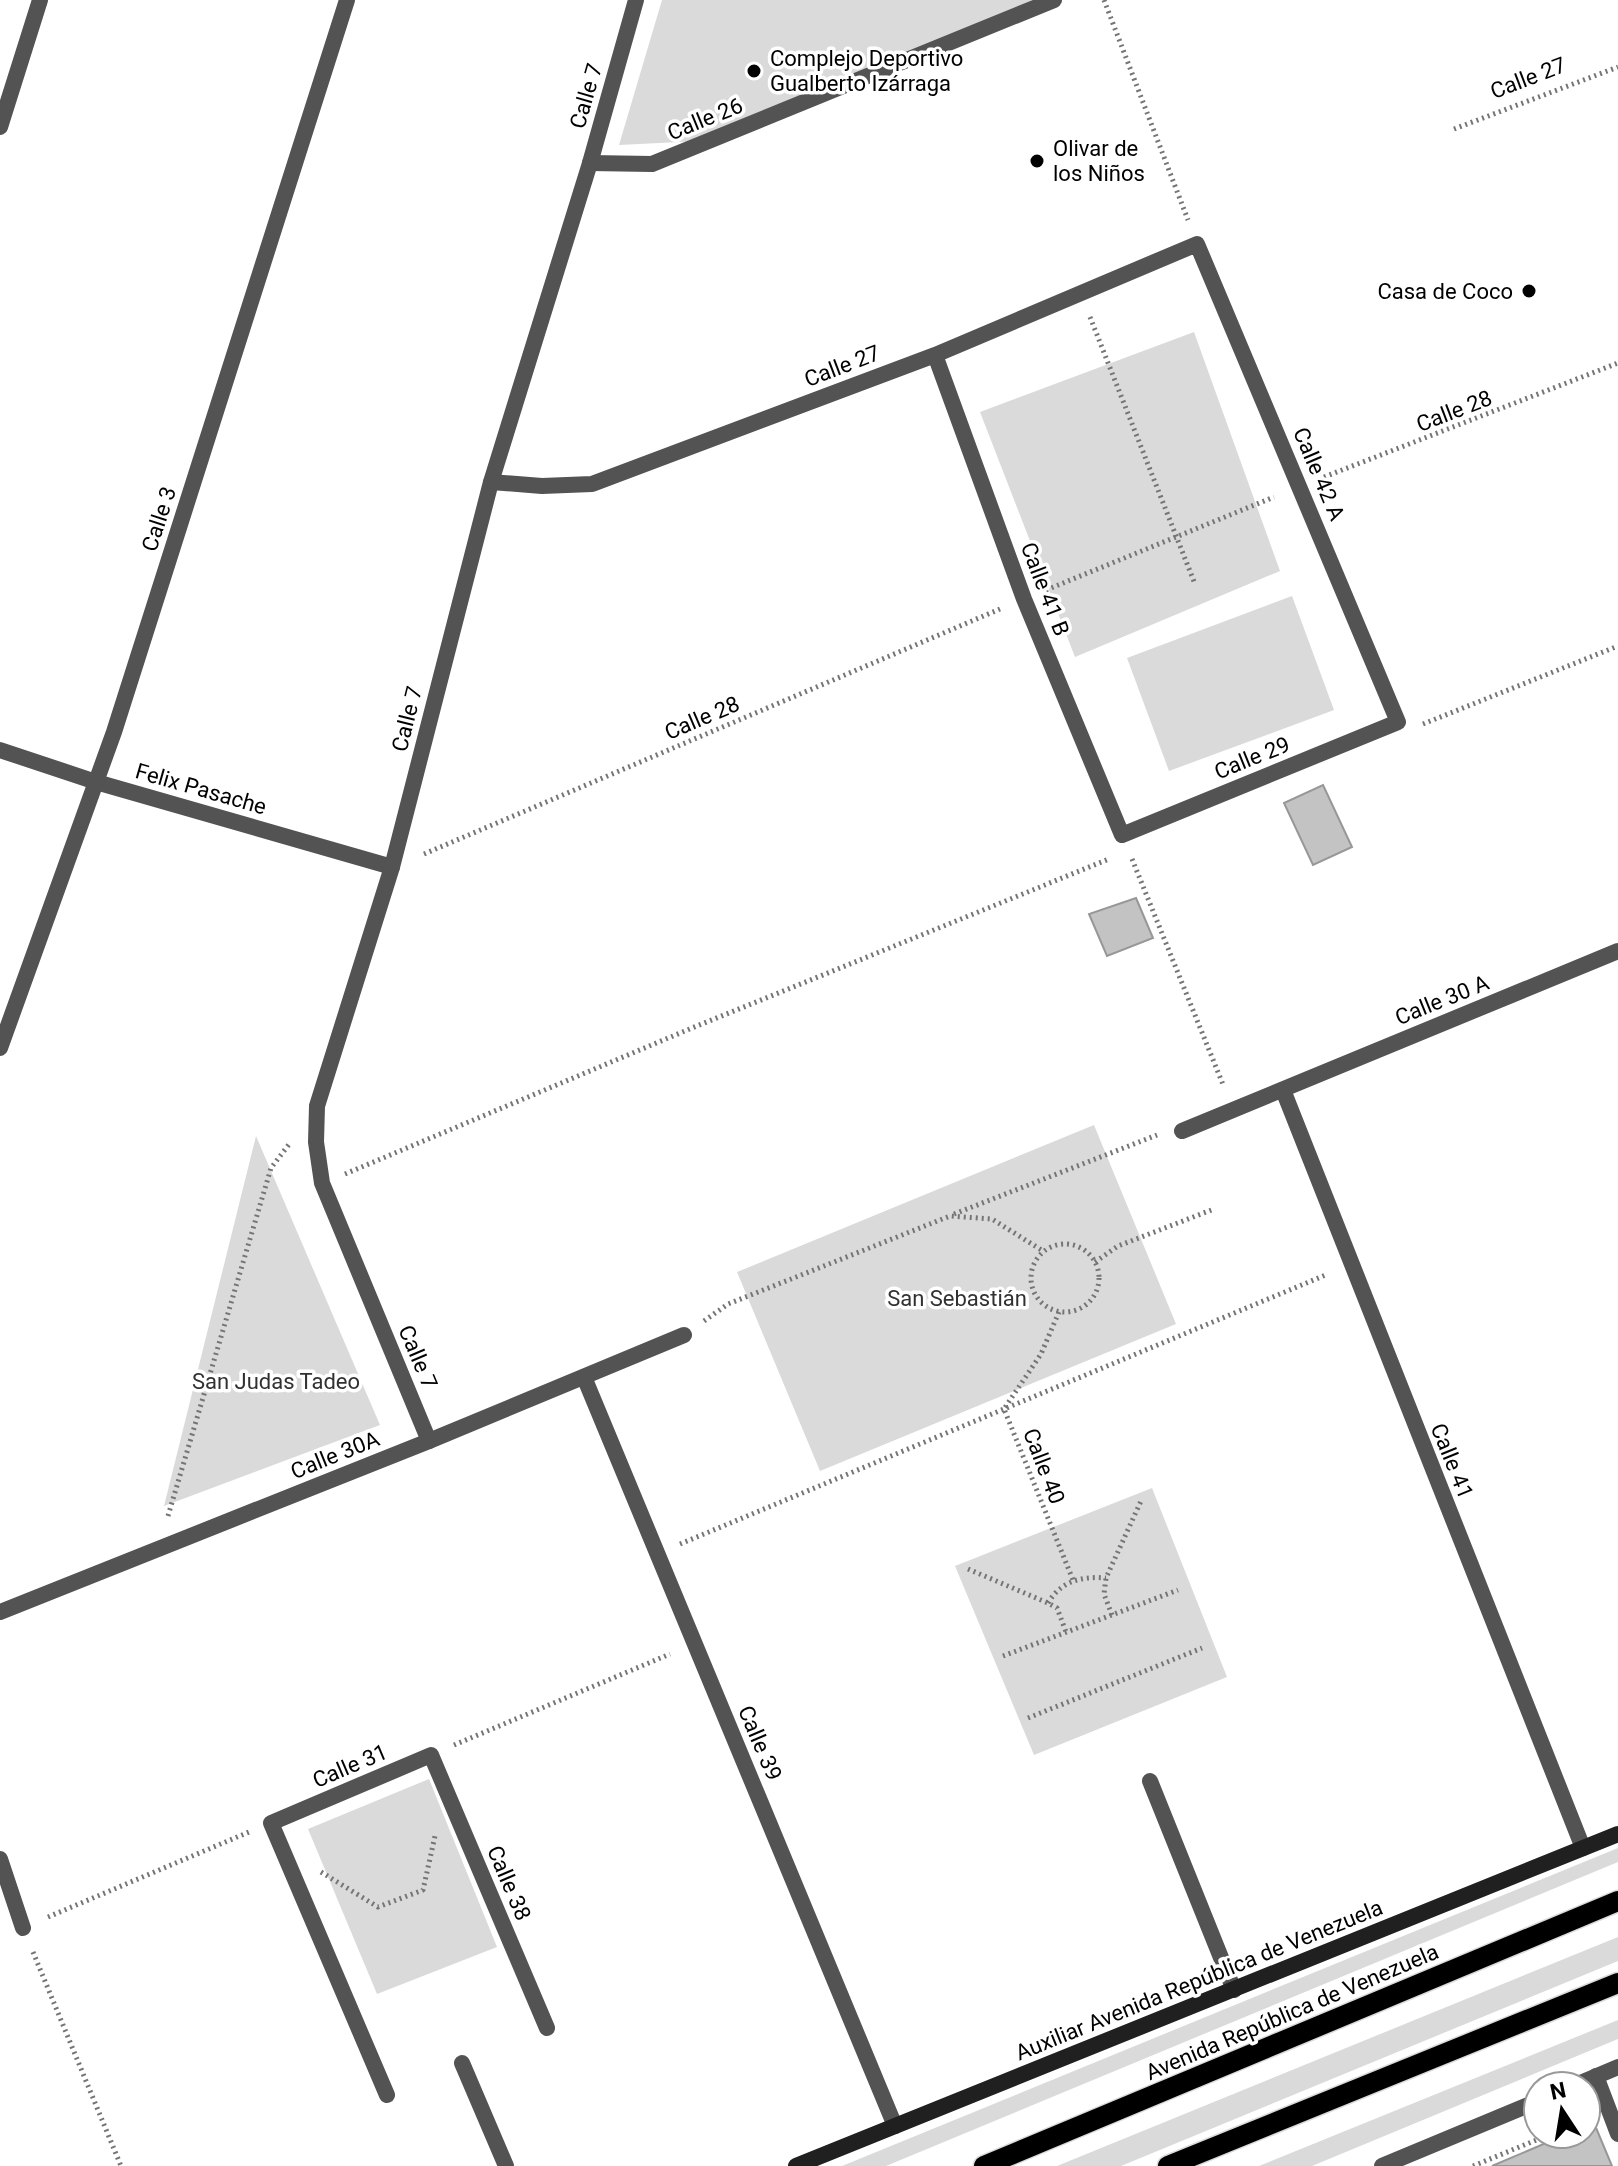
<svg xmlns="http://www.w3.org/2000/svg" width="1618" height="2166" font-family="Roboto,sans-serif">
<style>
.green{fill:#dadada}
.building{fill:#c3c3c3;stroke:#979797;stroke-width:2}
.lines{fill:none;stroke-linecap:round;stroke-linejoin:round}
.primary-casing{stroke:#dbdbdb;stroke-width:23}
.path{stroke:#757575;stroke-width:5;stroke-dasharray:2 4;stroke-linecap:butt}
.lane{stroke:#535353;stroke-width:16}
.street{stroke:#535353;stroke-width:16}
.secondary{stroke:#202020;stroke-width:16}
.primary{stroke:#000;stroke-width:20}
.poi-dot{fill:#000;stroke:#fff;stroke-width:3}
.labels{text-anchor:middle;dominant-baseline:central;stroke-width:7;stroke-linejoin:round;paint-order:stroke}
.poi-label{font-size:22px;fill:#000;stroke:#fff;text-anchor:start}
.street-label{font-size:22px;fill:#000;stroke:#fff}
.park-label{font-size:22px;fill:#313131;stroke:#fff}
</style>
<rect width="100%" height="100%" fill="#fff"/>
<g class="green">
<path d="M662 0H1033L700 141 619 145Z"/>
<path d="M1194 332 1280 571 1075 657 980 412Z"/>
<path d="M1292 596 1334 710 1169 771 1127 658Z"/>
<path d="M1094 1125 1176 1324 820 1471 737 1272Z"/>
<path d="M256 1136 380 1425 164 1506Z"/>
<path d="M1152 1488 1227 1677 1034 1755 955 1566Z"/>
<path d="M429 1779 497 1947 377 1994 308 1829Z"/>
<path d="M1618 1848V1862L886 2166H842Z"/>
<path d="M1618 1937V1961L1121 2166H1057Z"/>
<path d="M1618 2020V2039L1312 2166H1259Z"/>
</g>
<g class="building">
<path d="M1323 785 1352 847 1313 865 1284 803Z"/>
<path d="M1136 898 1153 938 1107 956 1089 914Z"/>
<path d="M1594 2123 1612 2166H1492L1567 2134H1586V2126Z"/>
</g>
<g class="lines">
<defs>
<g id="primary">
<path d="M984 2166 1618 1901"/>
<path d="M1168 2166 1618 1983"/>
</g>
</defs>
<use href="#primary" class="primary-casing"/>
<g class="path">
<path d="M1104 0 1188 220"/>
<path d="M1454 129 1618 67"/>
<path d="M1090 317 1195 584"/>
<path d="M1324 477 1618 363"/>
<path d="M1046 590 1274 497"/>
<path d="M1423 724 1618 646"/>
<path d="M424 854 1000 609"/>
<path d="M1132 859 1224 1087"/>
<path d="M345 1174 692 1028 1109 859"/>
<path d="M954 1214 1157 1135"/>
<circle cx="1065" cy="1278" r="34"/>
<path d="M1095 1262 1118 1246 1214 1209"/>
<path d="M1059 1312 1041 1354 1004 1409 1073 1580"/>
<path d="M704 1321 728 1304 950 1216 992 1219 1043 1251"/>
<path d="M168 1516 271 1168 290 1143"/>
<path d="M680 1544 1328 1274"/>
<path d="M968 1569 1048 1603 1057 1608 1066 1632"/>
<path d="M1048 1603C1061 1581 1081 1576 1106 1578"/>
<path d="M1112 1615 1104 1594 1106 1578 1141 1501"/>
<path d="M1003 1656 1178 1590"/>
<path d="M1028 1718 1202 1648"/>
<path d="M454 1745 670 1654"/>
<path d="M321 1872 378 1907 423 1890 435 1836"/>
<path d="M48 1917 249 1832"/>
<path d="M33 1952 121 2166"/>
<path d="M1473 2166 1551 2134"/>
</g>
<g class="lane">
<path d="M1150 1781 1234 1990"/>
<path d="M462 2063 506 2166"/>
<path d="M1596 2076 1618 2134"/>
</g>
<g class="street">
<path d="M0 127 40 0"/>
<path d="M590 163 652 164 1054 0"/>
<path d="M491 482 542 486 592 484 935 355 1197 244 1398 722 1122 835 1024 599 935 355"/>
<path d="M0 750 96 782 392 867"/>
<path d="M0 1048 114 732 347 0"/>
<path d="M1283 1090 1583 1848"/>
<path d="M1182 1131 1618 951"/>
<path d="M584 1377 895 2126"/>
<path d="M429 1441 322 1183 316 1142 317 1106 392 867 491 482 590 163 636 0"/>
<path d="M0 1612 429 1441 684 1335"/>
<path d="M0 1859 23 1928"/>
<path d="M1573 2086 1618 2067"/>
<path d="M387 2095 271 1823 431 1755 547 2028"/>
<path d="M1382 2166 1538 2101"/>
</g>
<path class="secondary" d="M796 2166 1618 1834"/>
<use href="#primary" class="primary"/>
</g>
<g class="poi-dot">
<circle cx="754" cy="71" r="8"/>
<circle cx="1037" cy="161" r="8"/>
<circle cx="1529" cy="291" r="8"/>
</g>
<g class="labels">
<g class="poi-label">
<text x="770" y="58">Complejo Deportivo<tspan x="770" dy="25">Gualberto Izárraga</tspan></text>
<text x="1053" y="148">Olivar de<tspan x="1053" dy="25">los Niños</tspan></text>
<text x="1513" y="291" text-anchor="end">Casa de Coco</text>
</g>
<g class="street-label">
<text transform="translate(1528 78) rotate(-21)">Calle 27</text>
<text transform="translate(586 96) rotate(-74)">Calle 7</text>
<text transform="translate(705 119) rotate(-22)">Calle 26</text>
<text transform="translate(842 366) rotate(-21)">Calle 27</text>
<text transform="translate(1454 411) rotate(-21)">Calle 28</text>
<text transform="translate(1319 474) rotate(67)">Calle 42 A</text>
<text transform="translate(159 519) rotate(-72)">Calle 3</text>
<text transform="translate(1045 589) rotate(69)">Calle 41 B</text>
<text transform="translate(702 718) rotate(-23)">Calle 28</text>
<text transform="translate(407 719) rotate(-76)">Calle 7</text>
<text transform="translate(1252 758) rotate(-22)">Calle 29</text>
<text transform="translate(201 789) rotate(16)">Felix Pasache</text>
<text transform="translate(1442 1000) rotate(-22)">Calle 30 A</text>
<text transform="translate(418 1357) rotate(67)">Calle 7</text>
<text transform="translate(335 1455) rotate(-22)">Calle 30A</text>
<text transform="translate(1452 1461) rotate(68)">Calle 41</text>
<text transform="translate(1044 1466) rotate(69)">Calle 40</text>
<text transform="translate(760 1743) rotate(67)">Calle 39</text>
<text transform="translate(350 1766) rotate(-23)">Calle 31</text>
<text transform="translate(509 1883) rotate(67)">Calle 38</text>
<text transform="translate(1199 1980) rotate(-22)">Auxiliar Avenida República de Venezuela</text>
<text transform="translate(1292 2012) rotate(-23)">Avenida República de Venezuela</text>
</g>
<g class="park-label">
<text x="957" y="1298">San Sebastián</text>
<text x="276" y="1381">San Judas Tadeo</text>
</g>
</g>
<g transform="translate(1562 2110) rotate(348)"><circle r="38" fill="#ffffff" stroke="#999999" stroke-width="2"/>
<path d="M0-6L14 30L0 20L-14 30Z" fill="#000000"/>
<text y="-12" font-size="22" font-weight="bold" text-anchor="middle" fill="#000000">N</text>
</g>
</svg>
